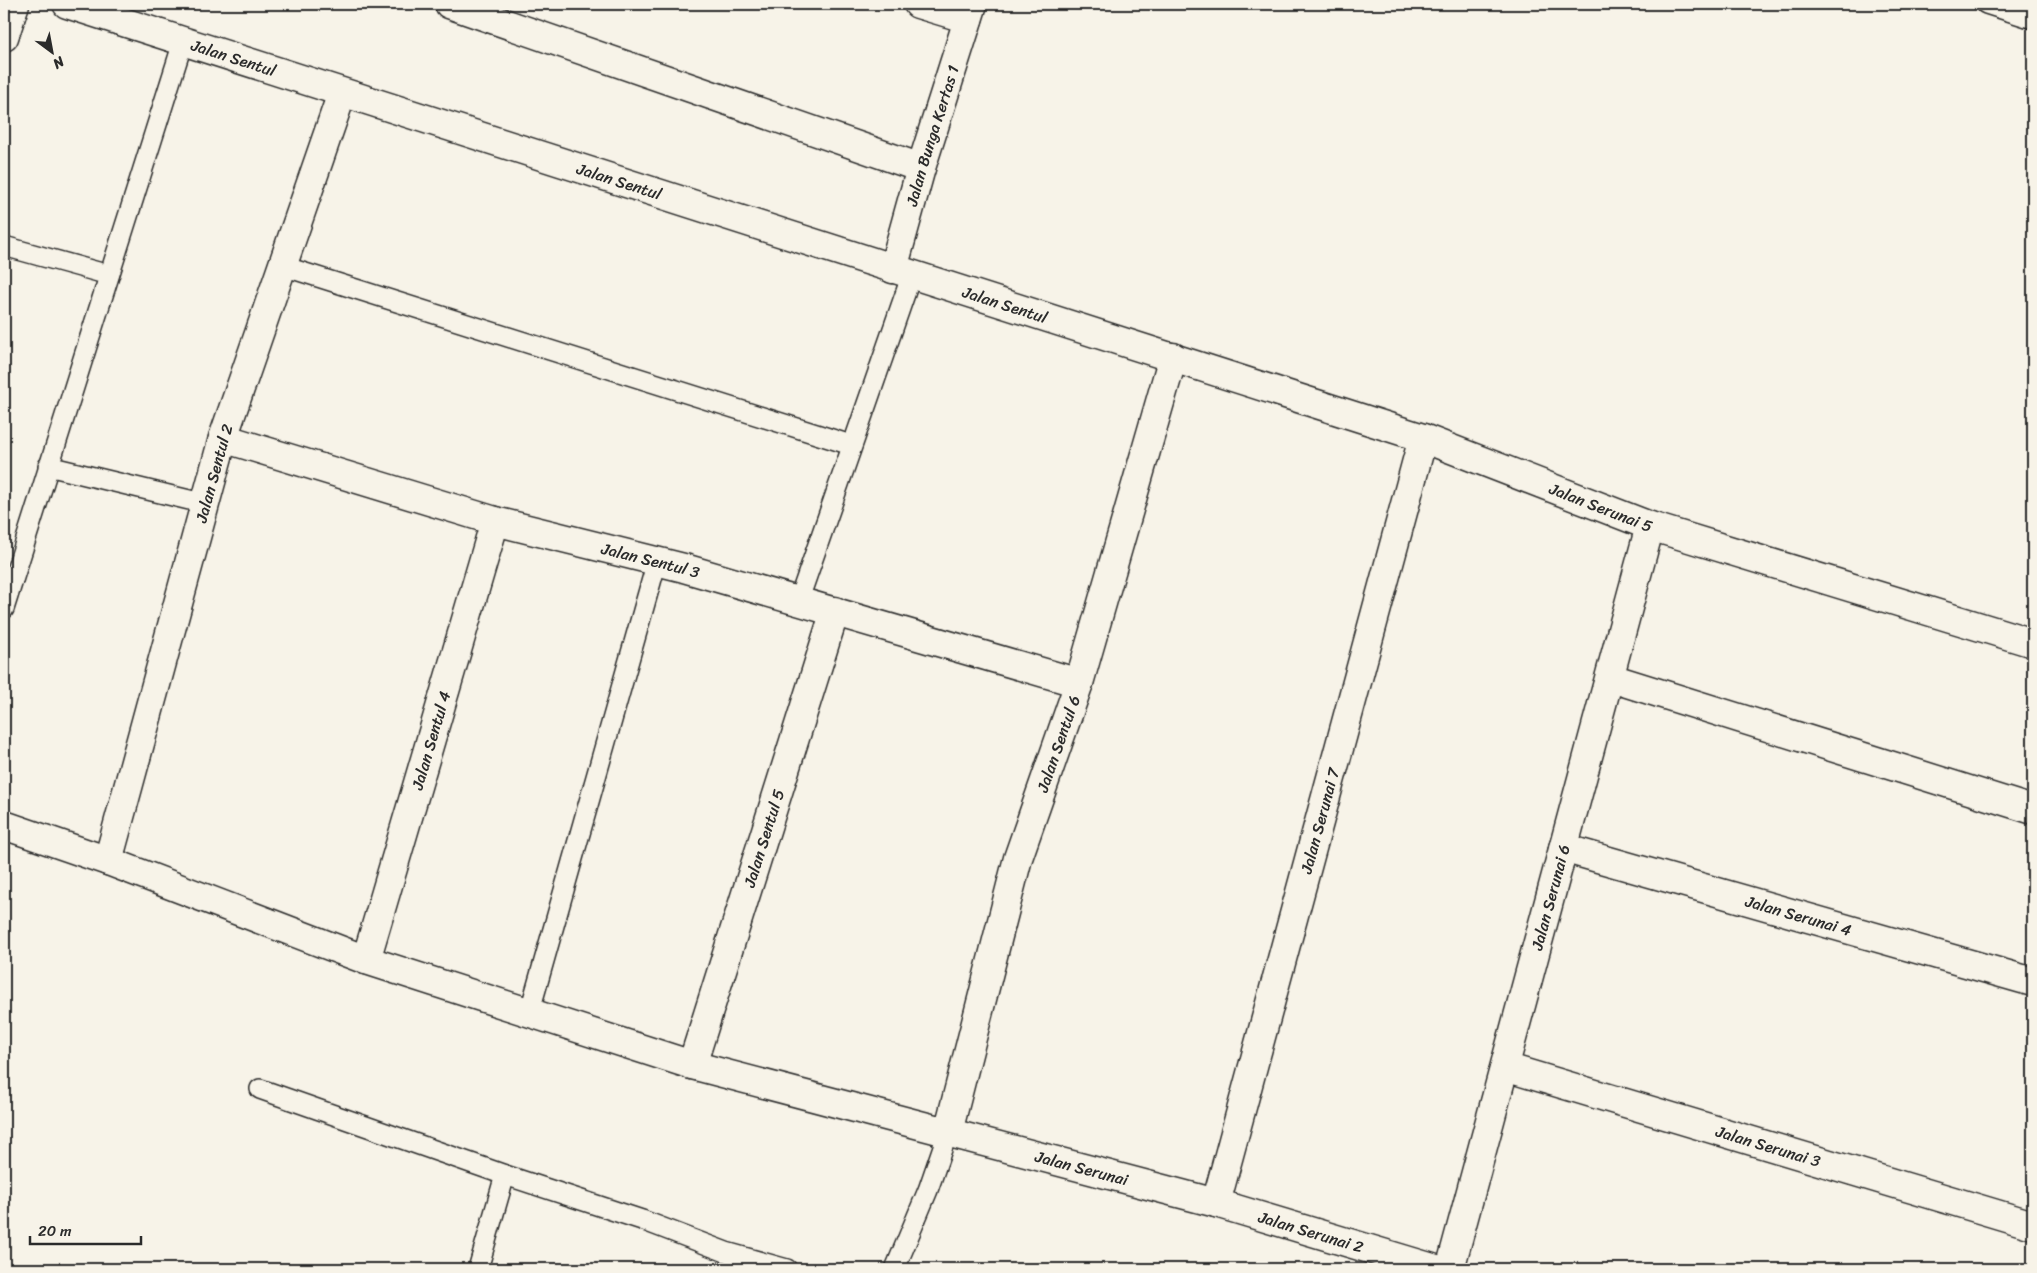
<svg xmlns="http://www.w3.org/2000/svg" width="2037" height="1273" font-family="Sriracha,sans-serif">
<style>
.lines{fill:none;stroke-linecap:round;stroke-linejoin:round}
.service-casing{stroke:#2b2b2b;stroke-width:22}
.minor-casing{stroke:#2b2b2b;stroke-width:31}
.service{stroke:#f7f3e8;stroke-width:19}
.minor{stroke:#f7f3e8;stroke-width:28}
.labels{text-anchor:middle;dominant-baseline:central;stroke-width:5;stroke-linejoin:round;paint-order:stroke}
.street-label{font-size:16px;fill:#2b2b2b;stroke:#f7f3e8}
</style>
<rect width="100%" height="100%" fill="#f7f3e8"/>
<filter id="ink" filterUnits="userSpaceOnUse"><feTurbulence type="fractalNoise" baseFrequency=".02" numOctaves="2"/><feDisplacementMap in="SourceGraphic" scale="10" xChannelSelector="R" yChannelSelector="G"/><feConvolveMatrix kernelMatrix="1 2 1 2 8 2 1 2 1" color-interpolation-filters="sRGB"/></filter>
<g filter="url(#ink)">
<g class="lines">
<defs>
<g id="service">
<path d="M1986 4 2033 19"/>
<path d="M4 246 109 275"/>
<path d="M283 266 851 445"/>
<path d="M48 466 206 504"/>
<path d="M798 602 912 274"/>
<path d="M4 609 183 42"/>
<path d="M529 1014 657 561"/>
<path d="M260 1089 505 1175 642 1220 726 1252 787 1269"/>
<path d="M478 1269 505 1175"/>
<path d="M895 1269 928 1190 948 1132"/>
</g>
<g id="minor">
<path id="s1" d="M67 4 1423 438 1650 526 2033 643"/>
<path d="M449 4 921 168"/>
<path d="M918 4 968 19"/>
<path d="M4 37 15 4"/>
<path id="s2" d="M893 269 921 168 973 4"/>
<path id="s3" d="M223 438 495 521 684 568 1079 683"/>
<path d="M1611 678 2033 810"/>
<path id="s4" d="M4 825 108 861 366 960 692 1065 1216 1203 1436 1269"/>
<path id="s5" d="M1563 848 2033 982"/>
<path id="s6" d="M108 861 223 438 342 93"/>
<path id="s7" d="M366 960 495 521"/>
<path id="s8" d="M692 1065 835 611"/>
<path id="s9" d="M1505 1067 2033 1225"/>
<path id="s10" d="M948 1132 1018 858 1079 683 1173 357"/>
<path id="s11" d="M1216 1203 1423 438"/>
<path id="s12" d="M1450 1269 1650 526"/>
</g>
</defs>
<use href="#service" class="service-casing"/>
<use href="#minor" class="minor-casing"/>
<use href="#service" class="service"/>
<use href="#minor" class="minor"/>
</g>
</g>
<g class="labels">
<g class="street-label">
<text stroke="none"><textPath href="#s1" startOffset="175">Jalan Sentul</textPath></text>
<text stroke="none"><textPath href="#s2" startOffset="139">Jalan Bunga Kertas 1</textPath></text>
<text stroke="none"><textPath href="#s1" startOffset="580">Jalan Sentul</textPath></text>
<text stroke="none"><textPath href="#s1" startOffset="985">Jalan Sentul</textPath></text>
<text stroke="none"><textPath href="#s6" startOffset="402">Jalan Sentul 2</textPath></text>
<text stroke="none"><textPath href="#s1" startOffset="1615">Jalan Serunai 5</textPath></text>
<text stroke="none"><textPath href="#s3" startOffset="445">Jalan Sentul 3</textPath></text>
<text stroke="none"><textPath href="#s7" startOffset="229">Jalan Sentul 4</textPath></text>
<text stroke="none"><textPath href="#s10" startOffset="404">Jalan Sentul 6</textPath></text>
<text stroke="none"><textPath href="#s11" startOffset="396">Jalan Serunai 7</textPath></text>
<text stroke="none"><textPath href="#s8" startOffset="238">Jalan Sentul 5</textPath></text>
<text stroke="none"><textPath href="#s12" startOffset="385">Jalan Serunai 6</textPath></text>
<text stroke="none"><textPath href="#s5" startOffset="245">Jalan Serunai 4</textPath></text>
<text stroke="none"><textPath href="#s9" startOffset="275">Jalan Serunai 3</textPath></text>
<text stroke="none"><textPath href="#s4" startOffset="1132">Jalan Serunai</textPath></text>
<text stroke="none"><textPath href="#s4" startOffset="1370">Jalan Serunai 2</textPath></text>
</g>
</g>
<rect width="2037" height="1273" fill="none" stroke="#f7f3e8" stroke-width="20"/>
<rect x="10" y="10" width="2017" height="1253" fill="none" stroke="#2b2b2b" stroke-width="2" filter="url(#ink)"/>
<g transform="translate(52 52) rotate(148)" stroke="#f7f3e8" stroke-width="4" paint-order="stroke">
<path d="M0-4L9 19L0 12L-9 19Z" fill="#2b2b2b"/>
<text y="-8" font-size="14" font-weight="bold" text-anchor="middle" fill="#2b2b2b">N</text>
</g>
<path d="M30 1236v8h111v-8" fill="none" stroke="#2b2b2b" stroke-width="2.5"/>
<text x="38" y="1236" font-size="15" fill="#2b2b2b" stroke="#f7f3e8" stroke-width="4" paint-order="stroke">20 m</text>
</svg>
